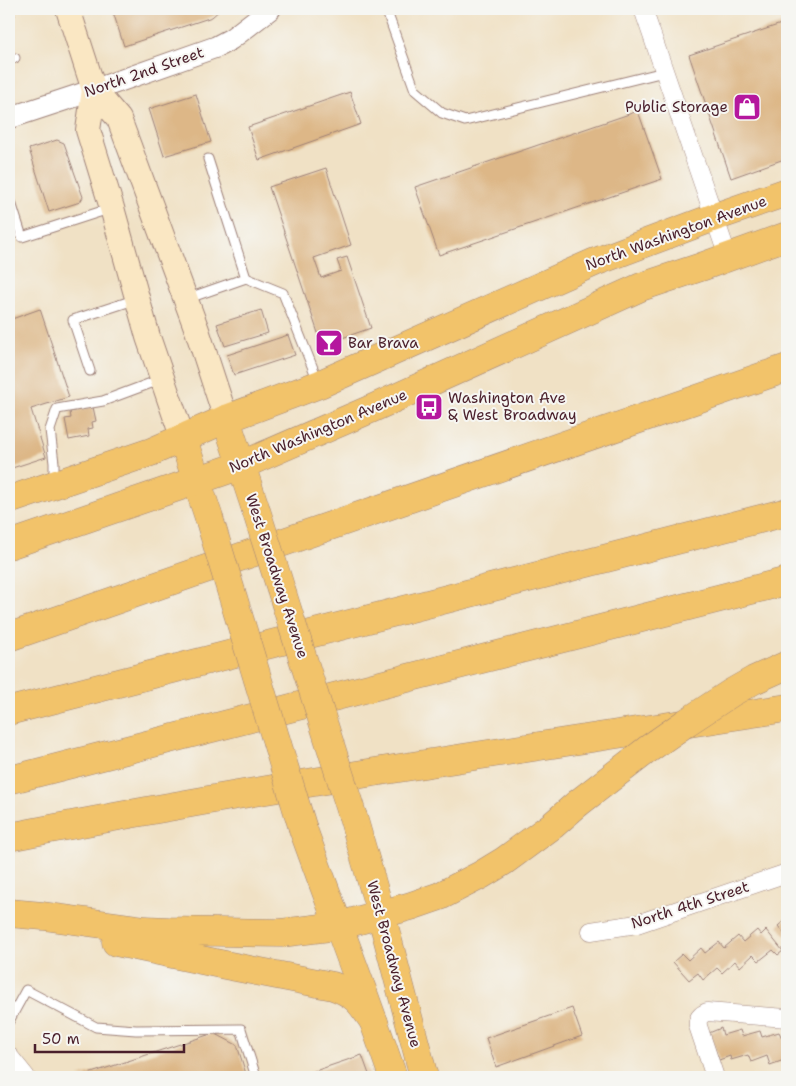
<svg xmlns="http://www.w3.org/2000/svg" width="796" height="1086" font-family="'Shantell Sans',sans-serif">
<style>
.building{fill:#ddb787}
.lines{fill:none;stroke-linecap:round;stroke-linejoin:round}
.service-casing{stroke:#9d8078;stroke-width:11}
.minor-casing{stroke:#9d8078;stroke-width:19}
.tertiary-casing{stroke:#9d8078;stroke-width:23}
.secondary-casing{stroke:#9d8078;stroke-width:26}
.primary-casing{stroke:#9d8078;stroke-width:29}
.motorway-casing{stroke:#9d8078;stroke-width:29}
.service{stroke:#fff;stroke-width:9}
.minor{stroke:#fff;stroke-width:18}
.tertiary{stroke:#fff;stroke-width:21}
.secondary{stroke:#fae7c3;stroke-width:24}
.primary{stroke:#f2c36a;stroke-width:28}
.motorway{stroke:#f2c36a;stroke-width:28}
.primary-bridge-casing{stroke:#9d8078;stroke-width:29;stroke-linecap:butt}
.motorway-bridge-casing{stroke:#9d8078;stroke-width:29;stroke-linecap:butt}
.primary-bridge{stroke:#f2c36a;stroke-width:28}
.motorway-bridge{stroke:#f2c36a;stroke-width:28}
.labels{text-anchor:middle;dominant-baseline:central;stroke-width:4;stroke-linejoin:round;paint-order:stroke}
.street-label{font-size:15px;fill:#4a1f2b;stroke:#f6f6f2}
.poi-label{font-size:15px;fill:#4a1f2b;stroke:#f6f6f2;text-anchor:start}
</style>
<rect width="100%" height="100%" fill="#f6f6f2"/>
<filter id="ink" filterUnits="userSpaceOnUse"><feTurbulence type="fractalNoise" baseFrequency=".02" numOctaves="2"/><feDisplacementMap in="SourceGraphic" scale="10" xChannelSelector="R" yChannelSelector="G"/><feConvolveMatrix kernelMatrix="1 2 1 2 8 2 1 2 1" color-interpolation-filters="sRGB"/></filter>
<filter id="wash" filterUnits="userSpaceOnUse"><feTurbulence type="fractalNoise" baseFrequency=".0096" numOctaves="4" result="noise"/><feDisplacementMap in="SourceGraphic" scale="20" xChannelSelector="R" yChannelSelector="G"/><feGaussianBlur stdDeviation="1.12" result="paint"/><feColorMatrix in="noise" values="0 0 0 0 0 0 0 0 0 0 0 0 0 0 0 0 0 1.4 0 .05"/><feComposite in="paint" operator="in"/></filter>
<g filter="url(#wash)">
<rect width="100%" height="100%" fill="#f0e1c5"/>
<g id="blocks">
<g class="building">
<path d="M9 9H13L15 16 9 18Z"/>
<path d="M112 9H221L212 17 124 46Z"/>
<path d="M787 22V158L731 178 689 55Z"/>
<path d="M350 92 361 124 259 160 248 127Z"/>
<path d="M196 94 211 142 164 156 149 109Z"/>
<path d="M638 111 662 179 439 255 415 187Z"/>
<path d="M57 140 64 143 83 197 80 202 49 212 29 149Z"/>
<path d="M326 168 351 245 314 258 321 278 341 271 337 260 347 257 371 328 322 345 269 187Z"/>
<path d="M40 309 69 397 31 409 46 457 9 469V320Z"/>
<path d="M261 310 268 333 225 346 217 324Z"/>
<path d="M288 335 295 355 234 375 227 355Z"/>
<path d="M93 407 96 421 92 422 93 428 88 429 89 436 69 440 65 419 71 418 70 412Z"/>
<path d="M787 918V937L778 926Z"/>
<path d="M757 930 761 935 766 930 783 951 778 955 773 950 759 961 753 955 740 967 735 961 722 973 717 968 703 980 698 973 689 980 673 962 682 954 688 960 701 948 705 953 719 942 724 948 738 936 743 942Z"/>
<path d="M572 1008 582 1036 496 1067 486 1038Z"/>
<path d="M721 1028 723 1035 740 1030 742 1036 760 1031 762 1037 779 1032 782 1038 787 1036V1059L770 1065 767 1056 751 1062 748 1055 731 1060 730 1056 719 1060 709 1033Z"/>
<path d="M214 1033 237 1045 247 1077H79Z"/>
<path d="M362 1055 370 1077H308L306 1074Z"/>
</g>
</g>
</g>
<g filter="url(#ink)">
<use href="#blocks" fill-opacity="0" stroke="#9d8078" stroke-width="1"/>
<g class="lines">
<defs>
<g id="service">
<path d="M386 9 415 90 442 113 465 121 664 72"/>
<path d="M9 60 15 58"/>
<path d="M9 196 22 237 112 208"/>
<path d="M246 278 283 293 318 381"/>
<path d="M186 299 246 278 208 159"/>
<path d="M90 371 73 320 137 299"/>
<path d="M54 480V463L50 430 57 409 103 401 162 379"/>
<path d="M9 1021 26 990 96 1027 136 1030 241 1029 256 1077"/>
</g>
<g id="minor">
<path d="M643 9 728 257"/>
<path d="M591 931 637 924 787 873"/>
<path d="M9 1056 26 1077"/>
<path d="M715 1077 698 1026C697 1018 700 1015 707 1012L787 1018"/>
</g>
<path id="tertiary" d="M9 118 94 90 216 47 231 39 270 9"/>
<g id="secondary">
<path d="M68 9 94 90 119 119 197 330 226 419"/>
<path d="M94 90 88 130 112 208 148 337 183 439"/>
</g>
<g id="primary">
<path d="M226 419 255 507"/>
<path d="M183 439 209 518"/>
<path d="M9 500 151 452 226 419 320 384 595 262 715 217 787 192"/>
<path d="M9 545 242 465 371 409 641 287 701 267 787 236"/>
<path d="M353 817 381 914 424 1077"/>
<path d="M303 829C333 912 365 994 393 1077"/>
</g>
<g id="motorway">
<path d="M9 637 787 368"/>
<path d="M9 711 787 512"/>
<path d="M9 780 787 581"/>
<path d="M9 837C267 786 527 748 787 708"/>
<path d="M9 913 43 916 146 930 169 931 281 933 338 926 411 906 440 896 481 875 504 861 553 825 577 804"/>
<path d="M116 942 220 964 333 986C356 994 361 1003 374 1022"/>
</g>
</defs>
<use href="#service" class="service-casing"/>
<use href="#minor" class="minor-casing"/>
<use href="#tertiary" class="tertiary-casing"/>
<use href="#secondary" class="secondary-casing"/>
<use href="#primary" class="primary-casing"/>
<use href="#motorway" class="motorway-casing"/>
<use href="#service" class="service"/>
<use href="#minor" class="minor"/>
<use href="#tertiary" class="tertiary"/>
<use href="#secondary" class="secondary"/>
<use href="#primary" class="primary"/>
<use href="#motorway" class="motorway"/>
<defs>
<g id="primary-bridge">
<path d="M255 507 353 817"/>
<path d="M209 518 303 829"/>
</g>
<path id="motorway-bridge" d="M577 804 647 750 687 722 731 693 754 680 787 665"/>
</defs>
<use href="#primary-bridge" class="primary-bridge-casing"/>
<use href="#motorway-bridge" class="motorway-bridge-casing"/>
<use href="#primary-bridge" class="primary-bridge"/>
<use href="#motorway-bridge" class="motorway-bridge"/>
</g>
</g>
<defs>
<symbol id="shop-square" viewBox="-11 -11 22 22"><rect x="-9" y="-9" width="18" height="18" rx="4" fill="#b5179e" stroke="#f6f6f2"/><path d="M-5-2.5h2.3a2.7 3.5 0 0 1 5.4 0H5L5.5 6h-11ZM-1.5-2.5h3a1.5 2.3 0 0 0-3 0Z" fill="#fff"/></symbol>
<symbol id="bar-square" viewBox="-11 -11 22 22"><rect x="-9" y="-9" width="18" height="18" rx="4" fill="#b5179e" stroke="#f6f6f2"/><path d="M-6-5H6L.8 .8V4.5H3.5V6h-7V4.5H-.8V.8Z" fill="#fff"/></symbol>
<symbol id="bus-square" viewBox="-11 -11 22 22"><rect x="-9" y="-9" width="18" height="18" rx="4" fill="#b5179e" stroke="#f6f6f2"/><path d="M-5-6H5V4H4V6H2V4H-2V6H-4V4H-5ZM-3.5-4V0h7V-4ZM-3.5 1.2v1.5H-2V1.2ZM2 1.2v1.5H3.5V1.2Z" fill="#fff"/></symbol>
</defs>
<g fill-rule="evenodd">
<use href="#shop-square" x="731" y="91" width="32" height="32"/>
<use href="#bar-square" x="313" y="327" width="32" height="32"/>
<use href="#bus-square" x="413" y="391" width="32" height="32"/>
</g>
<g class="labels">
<g class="street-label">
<text transform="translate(144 72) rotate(-19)">North 2nd Street</text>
<text transform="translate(676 233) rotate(-20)">North Washington Avenue</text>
<text transform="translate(318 431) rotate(-23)">North Washington Avenue</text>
<text transform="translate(277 576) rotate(72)">West Broadway Avenue</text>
<text transform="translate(690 905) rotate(-18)">North 4th Street</text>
<text transform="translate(394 964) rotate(75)">West Broadway Avenue</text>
</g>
<g class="poi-label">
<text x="728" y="107" text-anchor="end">Public Storage</text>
<text x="348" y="343">Bar Brava</text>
<text x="448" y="398">Washington Ave<tspan x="448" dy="17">&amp; West Broadway</tspan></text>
</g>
</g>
<rect width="796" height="1086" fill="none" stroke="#f6f6f2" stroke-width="30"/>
<path d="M35 1044v8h149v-8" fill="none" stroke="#4a1f2b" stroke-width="2.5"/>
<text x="42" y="1044" font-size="15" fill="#4a1f2b" stroke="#f6f6f2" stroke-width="4" paint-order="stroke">50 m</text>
</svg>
